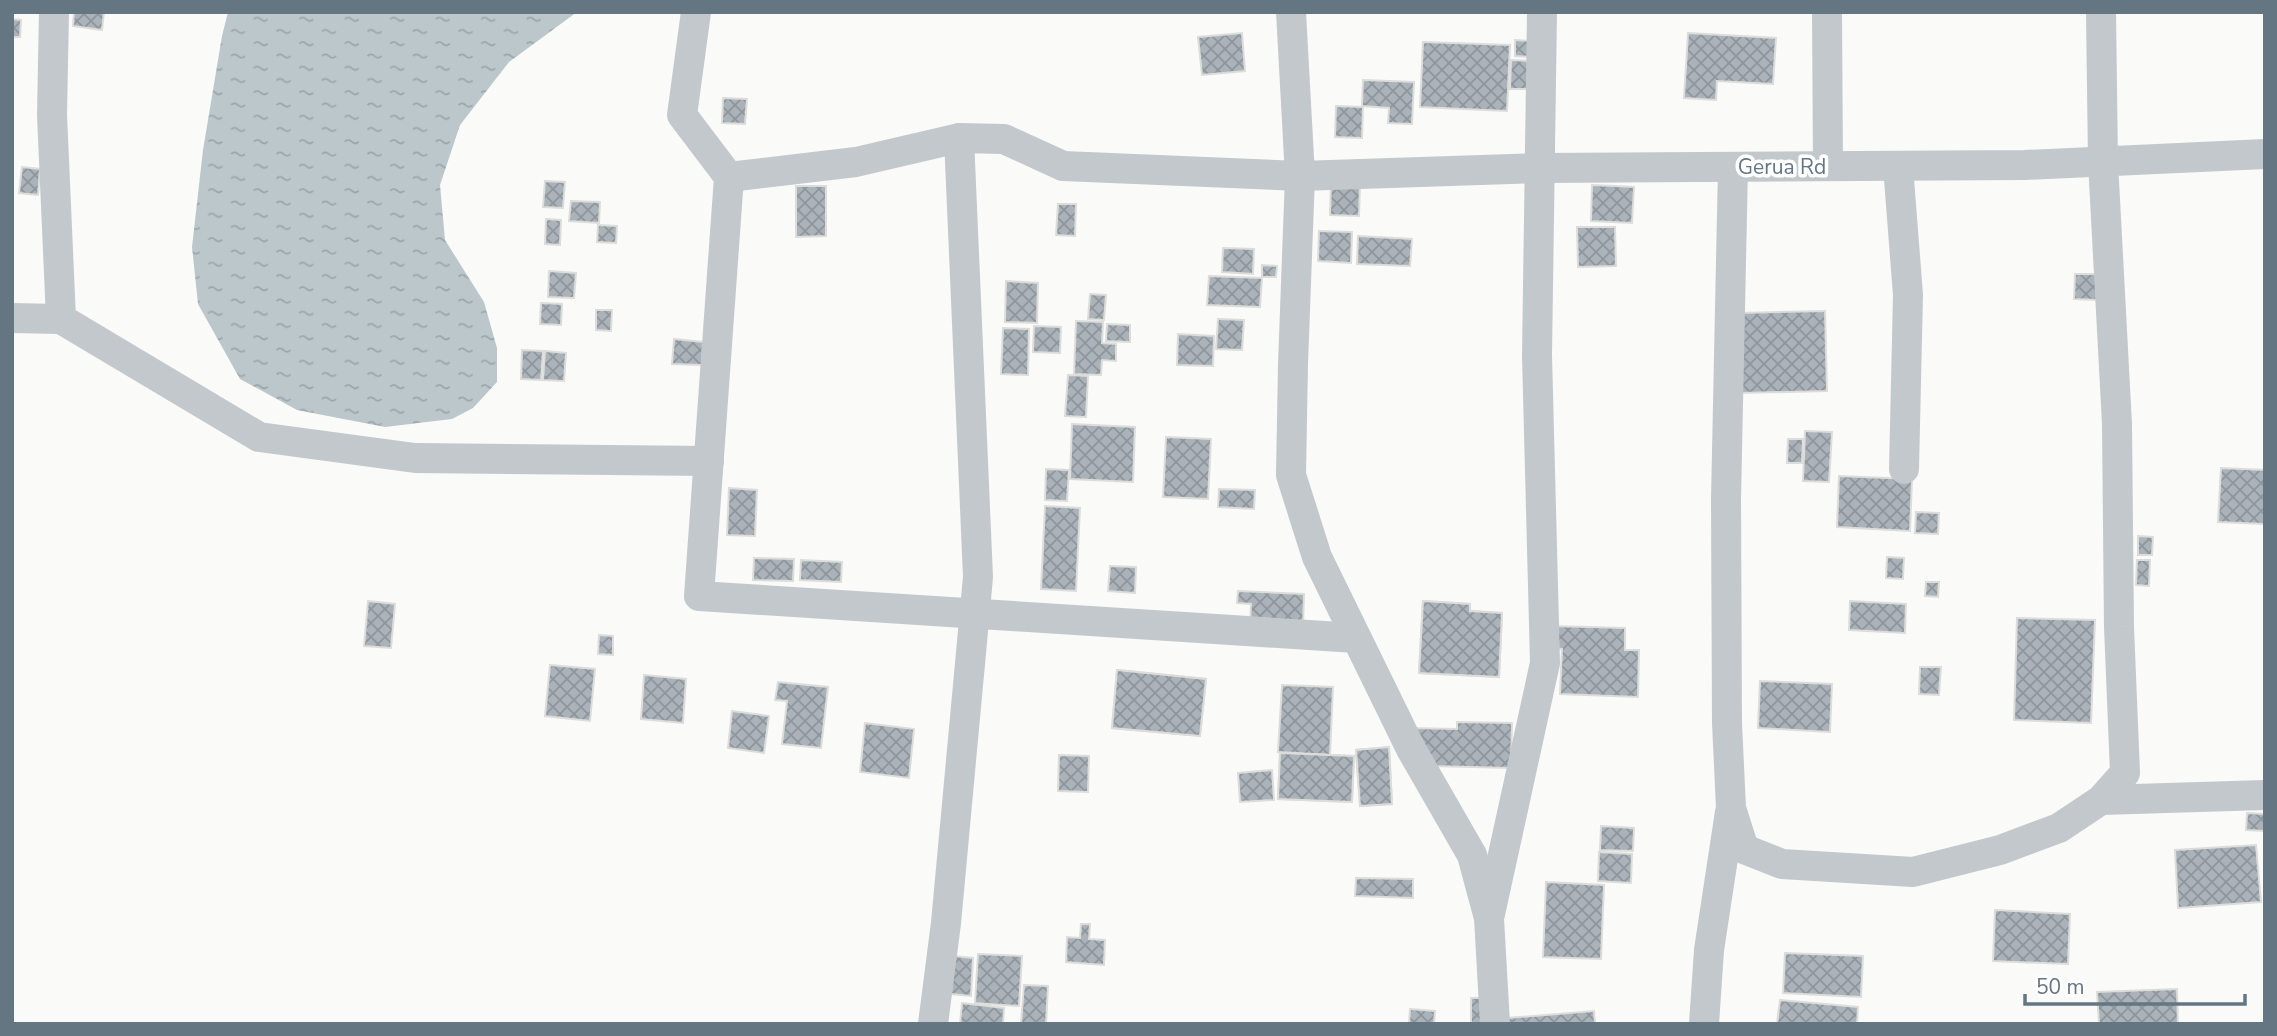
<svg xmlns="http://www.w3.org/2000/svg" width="2277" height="1036" font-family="'Nunito Sans',sans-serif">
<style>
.water{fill:url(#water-ripples)}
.building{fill:url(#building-cross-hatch);stroke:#dcdcda;stroke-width:2}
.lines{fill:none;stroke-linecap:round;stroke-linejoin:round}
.minor{stroke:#c3c8cc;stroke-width:30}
.labels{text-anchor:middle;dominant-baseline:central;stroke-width:7;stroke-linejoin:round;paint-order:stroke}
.street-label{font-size:21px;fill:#657683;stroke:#fff}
</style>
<defs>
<pattern id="water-ripples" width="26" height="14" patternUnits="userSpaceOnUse" patternTransform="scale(1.75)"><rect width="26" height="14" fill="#bbc7cb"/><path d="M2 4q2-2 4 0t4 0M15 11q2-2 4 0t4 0" fill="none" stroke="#9ca6aa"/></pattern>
<pattern id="building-cross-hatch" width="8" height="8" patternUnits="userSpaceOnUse" patternTransform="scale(1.75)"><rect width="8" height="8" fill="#aab3b9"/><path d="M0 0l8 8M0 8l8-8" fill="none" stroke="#8e969c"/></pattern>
</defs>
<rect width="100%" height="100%" fill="#fafaf8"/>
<path class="water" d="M228 12H577L509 62 460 125 440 185 445 240 484 302 497 348V382L473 408 452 419 385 427 297 410 240 379 198 304 192 247 203 150 222 36Z"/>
<g class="building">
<path d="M74 12H104L102 30 73 26Z"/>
<path d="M12 19 21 20 20 37H12Z"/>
<path d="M1242 33 1245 71 1202 75 1198 37Z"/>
<path d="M1688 33 1776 38 1773 84 1717 81 1716 100 1684 98Z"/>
<path d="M1515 40 1532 41V57L1515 56Z"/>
<path d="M1423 42 1510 45 1507 111 1420 107Z"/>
<path d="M1511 60 1530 61 1529 89H1510Z"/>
<path d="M1363 80 1414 82 1412 124 1388 123 1389 108 1362 106Z"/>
<path d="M723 98 747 99 745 124 722 123Z"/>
<path d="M1336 106 1363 107 1362 138 1335 137Z"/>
<path d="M22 167 40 169 38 195 19 193Z"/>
<path d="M545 181 565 182 563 208 543 207Z"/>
<path d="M1331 182 1360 184 1359 216 1330 215Z"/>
<path d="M1592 185 1634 187 1632 223 1591 221Z"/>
<path d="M796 186H826V236L796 237Z"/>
<path d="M571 201 600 202 599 223 569 221Z"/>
<path d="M1058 204H1076L1075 236 1056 235Z"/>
<path d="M546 219 561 220 560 245 545 244Z"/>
<path d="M598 225 617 226 616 243 597 242Z"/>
<path d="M1577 227H1615L1616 266 1578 267Z"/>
<path d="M1319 231 1352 232 1351 263 1318 261Z"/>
<path d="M1358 236 1412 239 1410 266 1357 264Z"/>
<path d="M1223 248 1254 249 1253 274 1222 272Z"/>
<path d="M1262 265 1277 266 1276 277H1262Z"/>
<path d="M549 271 576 273 574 298 548 297Z"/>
<path d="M2075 274H2098L2097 300 2074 299Z"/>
<path d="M1209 276 1262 278 1260 307 1207 305Z"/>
<path d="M1006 281 1038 283 1037 323 1005 322Z"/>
<path d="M1090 294 1106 295 1104 320 1088 319Z"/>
<path d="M541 303 562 304 561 325 540 324Z"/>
<path d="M596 310H612L611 331 596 330Z"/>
<path d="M1825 311 1827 391 1741 393 1740 313Z"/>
<path d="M1218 319 1244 320 1242 350 1216 349Z"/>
<path d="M1076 321 1103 322 1102 343 1116 344V361L1102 360 1101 375 1074 374Z"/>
<path d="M1107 324 1130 325V342L1106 341Z"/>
<path d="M1034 326 1061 327 1060 353 1033 352Z"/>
<path d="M1003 328 1029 329 1028 375 1001 374Z"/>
<path d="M1178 334 1214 336 1213 366 1177 365Z"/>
<path d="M674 339 703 342 702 365 672 364Z"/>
<path d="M522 350 543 351 541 380 521 379Z"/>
<path d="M545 351 566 353 564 381 543 380Z"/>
<path d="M1068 375 1088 376 1086 417 1065 416Z"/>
<path d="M1072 424 1135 427 1133 482 1070 479Z"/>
<path d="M1805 431 1832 432 1829 482 1803 481Z"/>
<path d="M1166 437 1211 439 1208 499 1163 497Z"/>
<path d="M1788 439H1803L1802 463H1787Z"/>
<path d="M2221 468 2265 470V524L2218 522Z"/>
<path d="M1046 469 1069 470 1067 501 1045 500Z"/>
<path d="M1839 476 1912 479 1910 531 1837 527Z"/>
<path d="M729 488 757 490 755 536 727 535Z"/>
<path d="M1219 489 1255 490 1254 509 1218 507Z"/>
<path d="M1045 506 1080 508 1076 591 1041 589Z"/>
<path d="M1916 512 1939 513 1938 534 1915 533Z"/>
<path d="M2138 536 2153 537 2152 555H2138Z"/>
<path d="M1887 557 1904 558 1903 579 1886 578Z"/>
<path d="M754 558 794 559 793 581 753 580Z"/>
<path d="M801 560 842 562 841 582 800 580Z"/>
<path d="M2137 560H2150L2149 586 2136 585Z"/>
<path d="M1110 566 1136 567 1135 593 1108 591Z"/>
<path d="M1926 582H1939L1938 597 1925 596Z"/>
<path d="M1238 591 1304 594 1303 626 1250 624 1251 604 1237 603Z"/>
<path d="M368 601 395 604 391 648 364 646Z"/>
<path d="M1423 601 1470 604V611L1502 613 1499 677 1419 673Z"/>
<path d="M1423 601 1470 604V611L1502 613 1499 677 1419 673Z"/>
<path d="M1850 601 1906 604 1905 633 1849 630Z"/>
<path d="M2017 618 2095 620 2091 723 2014 720Z"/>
<path d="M1551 626 1625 628V650H1639L1638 697 1560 694 1562 649 1550 648Z"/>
<path d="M599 635 613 636V655L598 654Z"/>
<path d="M550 665 595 669 590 721 545 716Z"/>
<path d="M1920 667H1941L1939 695 1919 694Z"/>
<path d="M1117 670 1206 679 1200 736 1112 728Z"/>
<path d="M1117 670 1206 679 1200 736 1112 728Z"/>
<path d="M644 675 686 679 683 723 641 719Z"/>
<path d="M1760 681 1832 684 1830 732 1758 728Z"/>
<path d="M778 682 828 687 821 748 782 744 787 701 775 700Z"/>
<path d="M1282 685 1333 687 1330 755 1278 752Z"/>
<path d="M732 711 769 716 764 753 728 748Z"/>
<path d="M1457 722 1512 723 1511 768 1432 766 1410 728 1457 729Z"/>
<path d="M865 723 914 729 909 778 860 772Z"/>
<path d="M1389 747 1392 804 1360 806 1356 750Z"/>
<path d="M1389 747 1392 804 1360 806 1356 750Z"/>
<path d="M1280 753 1354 756 1352 802 1278 799Z"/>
<path d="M1280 753 1354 756 1352 802 1278 799Z"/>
<path d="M1059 755 1089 756 1088 792 1058 791Z"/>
<path d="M1272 770 1274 800 1240 802 1238 773Z"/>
<path d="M2247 813 2265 814V831L2246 830Z"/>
<path d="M1601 826 1634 828 1633 851 1600 850Z"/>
<path d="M2256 845 2261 902 2178 908 2175 850Z"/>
<path d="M1599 852 1632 854 1631 883 1598 881Z"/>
<path d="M1356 878 1413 879V898L1355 896Z"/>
<path d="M1546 882 1604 885 1601 959 1543 957Z"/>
<path d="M1995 910 2070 914 2068 964 1993 961Z"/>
<path d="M1081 924H1090L1089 939 1105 940 1104 965 1066 962 1067 937 1080 938Z"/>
<path d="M1785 953 1863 956 1861 997 1783 993Z"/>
<path d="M978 954 1022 956 1019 1006 975 1003Z"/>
<path d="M953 956 973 958 971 996 951 994Z"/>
<path d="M1024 985 1048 986 1046 1024H1021Z"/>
<path d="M2177 989 2178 1024H2099L2097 992Z"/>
<rect x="1471" y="998" width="18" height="26"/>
<path d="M1780 1000 1858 1007 1857 1024H1777Z"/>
<path d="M962 1003 1004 1008 1003 1024H960Z"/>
<path d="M1410 1009 1435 1011 1434 1024H1409Z"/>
<path d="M1594 1011 1595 1024H1508L1507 1018Z"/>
</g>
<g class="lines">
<g class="minor">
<path d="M54 12 52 115 61 319 259 437 415 458 709 461"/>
<path d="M696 12 682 115 729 177 856 162 959 138"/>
<path d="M1291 12 1300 176 1293 364 1291 475 1317 557 1411 749 1472 855 1489 918 1495 1024"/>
<path d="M1827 12 1828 166"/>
<path d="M1898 166 1908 295 1904 469"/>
<path d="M1733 167 1726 499 1727 723 1731 808 1744 849 1782 864 1913 872 2000 850 2059 828 2101 800 2125 773 2119 627 2117 424 2103 162 2101 12"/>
<path d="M729 177 699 596 1356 638"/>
<path d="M12 318 61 319"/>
<path d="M2101 800 2265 795"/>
<path d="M1490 914 1545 663 1537 355 1542 12"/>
<path d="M933 1024 946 923 978 577 959 138 1004 139 1063 166 1300 176 1539 168 2025 165 2265 154"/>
<path d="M1704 1024 1709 950 1730 812"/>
</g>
</g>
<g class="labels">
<g class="street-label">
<text x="1782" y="167">Gerua Rd</text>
</g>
</g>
<rect width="2277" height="1036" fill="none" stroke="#657683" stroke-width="28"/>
<path d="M2025 994v10h220v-10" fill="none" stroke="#657683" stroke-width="3.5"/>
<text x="2036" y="994" font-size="21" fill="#657683" stroke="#ffffff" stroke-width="5" paint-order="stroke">50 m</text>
</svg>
